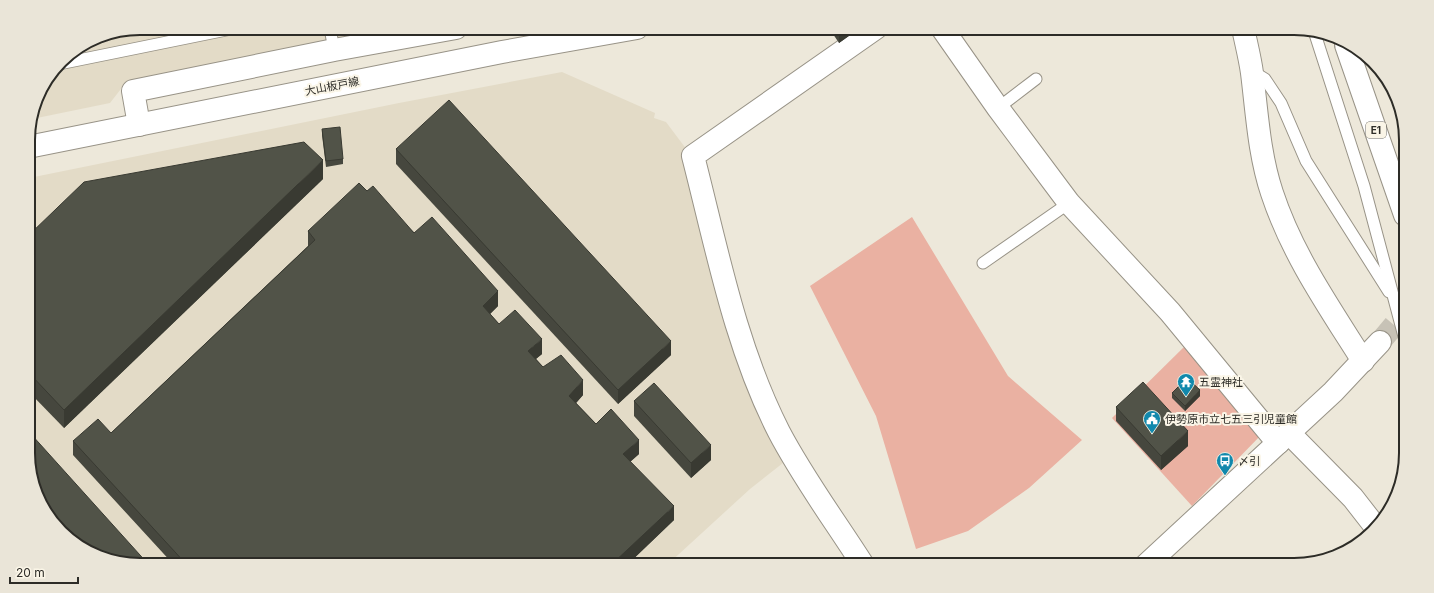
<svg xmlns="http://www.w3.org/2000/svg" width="1434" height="593" font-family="Inter,'Noto Sans JP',sans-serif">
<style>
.built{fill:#e3dbc7}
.green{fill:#eab1a2}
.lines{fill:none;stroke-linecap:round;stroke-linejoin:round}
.tertiary-tunnel{stroke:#c7c2b6;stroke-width:22;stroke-dasharray:22 11;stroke-linecap:butt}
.service-casing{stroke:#989387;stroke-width:13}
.minor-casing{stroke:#989387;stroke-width:24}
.tertiary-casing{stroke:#989387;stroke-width:24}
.secondary-casing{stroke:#989387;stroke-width:24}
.motorway-casing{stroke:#989387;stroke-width:24}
.service{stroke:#fff;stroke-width:11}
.minor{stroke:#fff;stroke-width:22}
.tertiary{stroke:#fff;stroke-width:22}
.secondary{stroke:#fff;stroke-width:22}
.motorway{stroke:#fff;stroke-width:22}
.wall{fill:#46473e}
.shaded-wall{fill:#393a32}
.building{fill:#515348;stroke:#393a32}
.labels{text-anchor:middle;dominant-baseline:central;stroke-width:4;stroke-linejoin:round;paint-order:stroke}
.shield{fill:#faf5e7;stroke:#6a6861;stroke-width:1}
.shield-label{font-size:10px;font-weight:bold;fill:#2d2c27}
.street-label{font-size:11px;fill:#2d2c27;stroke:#faf5e7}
.poi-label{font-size:11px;fill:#2d2c27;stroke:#faf5e7;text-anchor:start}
.rim{fill:none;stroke:#2d2c27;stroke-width:2}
</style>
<rect width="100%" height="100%" fill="#ede8da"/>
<g class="built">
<path d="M140 28H406L124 85 110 103 32 119 40 90 66 56 97 36Z"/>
<path d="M562 72 655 113 654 118 666 122 687 150 788 459 750 489 667 565H140L30 475 29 178 399 103Z"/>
</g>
<g class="green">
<path d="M912 217 1008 376 1082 440 1029 488 968 531 916 549 876 416 810 286Z"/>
<path d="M1186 345 1262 434 1192 506 1112 418Z"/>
</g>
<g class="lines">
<path class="tertiary-tunnel" d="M1380 342 1406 311"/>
<defs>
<g id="service">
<path d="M330 28 334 50"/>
<path d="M1314 31 1364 186 1406 344"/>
<path d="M59 64 236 28"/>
<path d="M1252 71 1265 79 1281 103 1306 161 1389 292"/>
<path d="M998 108 1036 79"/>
<path d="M983 263 1069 203"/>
</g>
<g id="minor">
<path d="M942 28 998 108 1069 203 1170 312 1278 443"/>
<path d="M1243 28C1246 43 1250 58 1252 73 1257 113 1259 154 1272 193 1292 254 1329 307 1363 361"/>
<path d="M139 125 133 91 334 50 456 28"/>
<path d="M1289 433 1353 498 1374 525"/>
<path d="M863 565C835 521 803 478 779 432 735 346 717 249 693 156L876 28"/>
</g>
<path id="tertiary" d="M1146 565 1333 392 1380 342"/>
<path id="secondary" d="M28 147 502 52 637 28"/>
<path id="motorway" d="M1346 45 1405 215"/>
</defs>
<use href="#service" class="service-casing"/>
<use href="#minor" class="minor-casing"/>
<use href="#tertiary" class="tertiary-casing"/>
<use href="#secondary" class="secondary-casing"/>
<use href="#motorway" class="motorway-casing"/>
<use href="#service" class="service"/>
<use href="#minor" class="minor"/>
<use href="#tertiary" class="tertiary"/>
<use href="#secondary" class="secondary"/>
<use href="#motorway" class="motorway"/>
</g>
<g class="wall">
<path d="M829 28H860L839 43Z"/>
<path d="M322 129 343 159V164L326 167 322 135Z"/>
<path d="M396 149 671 355 618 404 396 164Z"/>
<path d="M323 179 64 428 30 393 29 235Z"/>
<path d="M367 191 498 306 490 314 499 324 542 354 536 359 543 367 583 395 576 403 596 424 639 454 630 462 674 520 627 565H174L73 455V441L111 433 308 246V231Z"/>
<path d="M1172 393 1200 396 1185 411 1172 398Z"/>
<path d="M634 401 711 460 691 478 634 416Z"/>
<path d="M1116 407 1188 446 1161 470 1116 421Z"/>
</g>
<g class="shaded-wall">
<path d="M846 28H860L839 43V33Z"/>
<path d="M323 160V179L64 428V410Z"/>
<path d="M498 291V306L483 321V306Z"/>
<path d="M542 339V354L528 365V351Z"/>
<path d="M671 341V355L618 404V390Z"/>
<path d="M583 380V395L569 411V396Z"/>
<path d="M1200 390V396L1185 411V406Z"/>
<path d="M1188 431V446L1161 470V456Z"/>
<path d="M639 440V454L623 468V454Z"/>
<path d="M711 445V460L691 478V463Z"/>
<path d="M674 506V520L627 565H611Z"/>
</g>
<g class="building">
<path d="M836 28H846L839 33Z"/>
<path d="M449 100 671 341 618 390 396 149Z"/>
<path d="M340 127 343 159 326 161 322 129Z"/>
<path d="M304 142 323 160 64 410 30 374 29 235 84 182Z"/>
<path d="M359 183 367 191 373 186 414 233 432 217 498 291 483 306 499 324 515 310 542 339 528 351 543 367 561 355 583 380 569 396 596 424 611 409 639 440 623 454 674 506 611 565H187L73 441 98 419 111 433 315 240 308 231Z"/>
<path d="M1187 378 1200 390 1185 406 1172 393Z"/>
<path d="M1143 382 1188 431 1161 456 1116 407Z"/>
<path d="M654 383 711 445 691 463 634 401Z"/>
<path d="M30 433 149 565H140L104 559 56 527 30 475Z"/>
</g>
<defs>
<symbol id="temple-pin" viewBox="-11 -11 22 30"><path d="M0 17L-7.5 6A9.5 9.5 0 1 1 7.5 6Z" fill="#1188ac" stroke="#faf5e7"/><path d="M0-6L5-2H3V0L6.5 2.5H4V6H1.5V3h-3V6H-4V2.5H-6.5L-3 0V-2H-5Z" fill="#fff"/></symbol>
<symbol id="civic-pin" viewBox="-11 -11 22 30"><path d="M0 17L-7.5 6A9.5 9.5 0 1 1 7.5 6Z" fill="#1188ac" stroke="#faf5e7"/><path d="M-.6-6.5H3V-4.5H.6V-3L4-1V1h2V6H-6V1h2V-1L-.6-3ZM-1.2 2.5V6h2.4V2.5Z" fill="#fff"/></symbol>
<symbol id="bus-pin" viewBox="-11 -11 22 30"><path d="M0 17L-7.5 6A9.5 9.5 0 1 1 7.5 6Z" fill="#1188ac" stroke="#faf5e7"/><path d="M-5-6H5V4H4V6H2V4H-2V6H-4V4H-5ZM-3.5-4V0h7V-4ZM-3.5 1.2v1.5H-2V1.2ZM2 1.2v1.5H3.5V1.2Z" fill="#fff"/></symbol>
</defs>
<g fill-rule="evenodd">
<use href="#temple-pin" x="1176" y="372" width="20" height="27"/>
<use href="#civic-pin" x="1142" y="409" width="20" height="27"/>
<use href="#bus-pin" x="1215" y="451" width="20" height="27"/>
</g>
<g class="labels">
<rect class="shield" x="1366" y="122" width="20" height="16" rx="3"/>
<g class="shield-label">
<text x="1376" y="130">E1</text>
</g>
<g class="street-label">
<text transform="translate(332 86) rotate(-11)">大山板戸線</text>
</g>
<g class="poi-label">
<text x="1199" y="382">五霊神社</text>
<text x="1165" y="419">伊勢原市立七五三引児童館</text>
<text x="1238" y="461">〆引</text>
</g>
</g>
<path d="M0 0H1434V593H0ZM140 35H1294A105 105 0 0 1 1399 140V453A105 105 0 0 1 1294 558H140A105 105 0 0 1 35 453V140A105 105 0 0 1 140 35Z" fill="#eae5d8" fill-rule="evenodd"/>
<path class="rim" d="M140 35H1294A105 105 0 0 1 1399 140V453A105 105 0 0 1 1294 558H140A105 105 0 0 1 35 453V140A105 105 0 0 1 140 35Z"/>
<path d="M10 577v6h68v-6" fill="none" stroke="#2d2c27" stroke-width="2"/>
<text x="16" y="577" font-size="12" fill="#2d2c27" stroke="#faf5e7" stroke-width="3" paint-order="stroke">20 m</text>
</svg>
